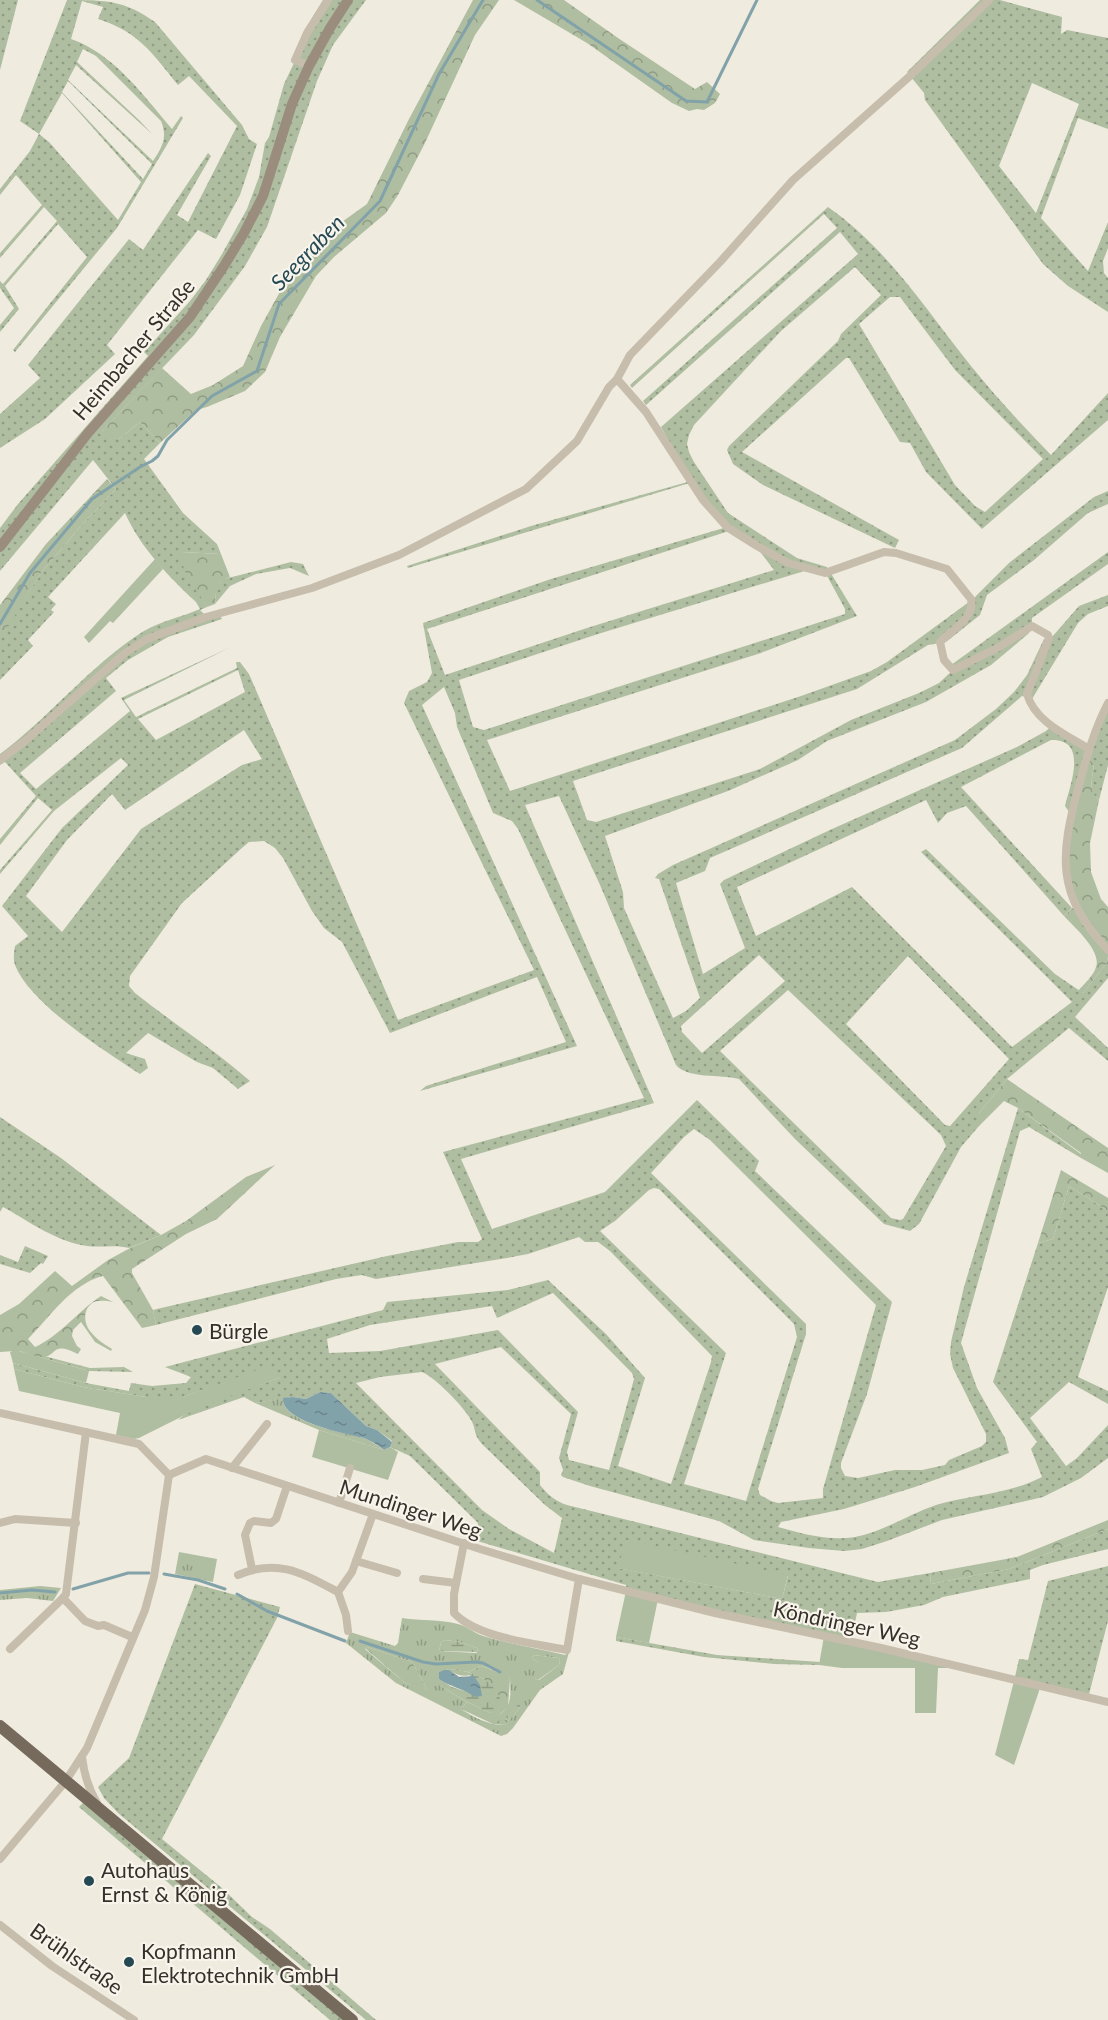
<svg xmlns="http://www.w3.org/2000/svg" width="1108" height="2020" font-family="Lato,sans-serif">
<style>
.grass{fill:url(#grass-dots);fill-rule:evenodd}
.forest{fill:url(#forest-crowns)}
.wetland{fill:url(#wetland-marsh)}
.park{fill:url(#park-tufts);fill-rule:evenodd}
.garden{fill:#afbea1}
.water{fill:url(#water-ripples)}
.lines{fill:none;stroke-linecap:round;stroke-linejoin:round}
.stream{stroke:#82a2aa;stroke-width:3}
.street{stroke:#c7bdac;stroke-width:8}
.secondary{stroke:#9b8d7e;stroke-width:10}
.primary{stroke:#766a5d;stroke-width:12}
.poi-dot{fill:#244953;stroke:#f8f4eb;stroke-width:2}
.labels{text-anchor:middle;dominant-baseline:central;stroke-width:4.5;stroke-linejoin:round;paint-order:stroke}
.street-label{font-size:21px;fill:#36302a;stroke:#f8f4eb}
.poi-label{font-size:21px;fill:#36302a;stroke:#f8f4eb;text-anchor:start}
.water-label{font-size:22px;font-style:italic;fill:#244953;stroke:#f8f4eb}
</style>
<defs>
<pattern id="grass-dots" width="8" height="8" patternUnits="userSpaceOnUse" patternTransform="scale(1.5)"><rect width="8" height="8" fill="#afbea1"/><path d="M2 2h.1M6 6h.1" fill="none" stroke="#8f9b83" stroke-width="1.8" stroke-linecap="round"/></pattern>
<pattern id="forest-crowns" width="20" height="18" patternUnits="userSpaceOnUse" patternTransform="scale(1.5)"><rect width="20" height="18" fill="#afbea1"/><path d="M2 6a3 3 0 1 1 6 0M12 15a3 3 0 1 1 6 0" fill="none" stroke="#8f9b83"/></pattern>
<pattern id="wetland-marsh" width="20" height="14" patternUnits="userSpaceOnUse" patternTransform="scale(1.5)"><rect width="20" height="14" fill="#afbea1"/><path d="M1 5h8M5 5V1M11 12h8M15 12V8" fill="none" stroke="#8f9b83"/></pattern>
<pattern id="park-tufts" width="24" height="20" patternUnits="userSpaceOnUse" patternTransform="scale(1.5)"><rect width="24" height="20" fill="#afbea1"/><path d="M3 7l-1-3M5 7V3M7 7l1-3M15 17l-1-3M17 17v-4M19 17l1-3" fill="none" stroke="#8f9b83"/></pattern>
<pattern id="water-ripples" width="26" height="14" patternUnits="userSpaceOnUse" patternTransform="scale(1.5)"><rect width="26" height="14" fill="#82a2aa"/><path d="M2 4q2-2 4 0t4 0M15 11q2-2 4 0t4 0" fill="none" stroke="#6b848b"/></pattern>
</defs>
<rect width="100%" height="100%" fill="#f0ebdf"/>
<g class="grass">
<path d="M0 0H18L0 70Z"/>
<path d="M67 0C105 0 124 0 155 22L242 125 249 139 257 144 240 195 216 239 198 230 107 345 115 354 45 419 0 448V414L40 378 28 365 129 239 143 250 208 153 211 156 177 215 188 222 237 126 189 76 178 85C152 53 139 32 98 19L103 7 82 1 71 39C114 54 143 95 172 129L181 116 183 118 117 228 15 352 13 350 87 257 58 224 5 286 19 309 0 332V325L14 308 0 288V281L3 284 57 221 44 207 0 258V253L42 205 16 175 0 195V189L30 151 39 134 20 121ZM83 49 96 56 161 121C168 138 162 147 153 161L68 80 76 65 152 134 139 120 77 62ZM68 81 152 164 143 179 62 92ZM62 93 141 182 118 220 49 142 39 134Z"/>
<path d="M323 0H366L333 45 317 81 267 227 245 266 194 335 102 431 119 439 140 422 160 443 144 459 183 513 217 544 221 554 182 552 197 588 207 607 200 610 207 617 219 614 222 619 168 637 128 660 106 678 116 691 20 773 36 789 130 711 121 698 231 647 124 700 136 717 237 668 236 662H240L249 674 398 1020 534 970 404 703 409 691 427 682 432 673 423 623 551 579 727 527 693 482 408 568 407 566 531 526 691 481 661 427 858 254 840 232 646 405 643 401 837 228 824 214 632 388 630 385 828 207C887 248 927 311 971 366 996 397 1023 426 1051 455L1108 393V420L982 529 926 472 910 443 900 442 849 358H846L742 452 899 540 895 548 763 485 733 464 727 450 729 446 838 341 841 334 881 295 855 267 781 331 694 425 689 435 687 444 689 452 694 462 728 513 797 558 827 567 857 616 761 653 487 740 510 791 801 696 871 671 887 662 973 599 1009 563 1094 497 1108 491V504L1088 513 1034 560 987 595 980 615 946 642 928 645 857 689 573 781 587 820 596 822 760 769 851 720 919 693 939 683 953 670 951 665 1108 552V564L1032 618V626L1028 634 991 665 926 702 827 741 798 760 728 791 605 836 623 892 624 908 673 1018 686 1011 700 998 659 879 655 878 658 874 673 865 955 740 996 709 1014 692 1027 675 1044 639 1052 637 1079 606 1108 595V606L1088 614 1078 623 1032 699 1022 696 962 748 710 858 705 871 676 883 703 974 745 948 720 884 724 880 832 829 1017 747 1046 731 1051 726 1090 751 1108 706V765L1099 800C1087 792 1093 776 1094 763L1072 816 1065 806C1070 785 1089 739 1051 740L961 787 1072 908 1064 916 966 806 947 813 938 823 926 800 737 887 756 936 852 887 1012 1047 1072 1002 921 852 926 849 1055 974 1083 993 1106 964 1108 957V978L1075 1017 1108 1048V1061L1069 1028 1007 1079 979 1113V1126L961 1147 919 1224 910 1231 884 1224 795 1139 739 1079C720 1074 688 1079 676 1065L600 885 559 796 525 805 654 1103 461 1159 492 1229 605 1192 697 1100 759 1161 755 1171 892 1302 867 1394 841 1463V1468L845 1476 858 1478 895 1470H922L945 1465 949 1460 982 1446 986 1442V1434L953 1368 950 1354 951 1342 964 1287 1018 1108 1081 1154V1158L1029 1127 1020 1131 961 1343 977 1388 1005 1438 1009 1453 915 1487 844 1509 781 1522 778 1527C803 1534 828 1541 855 1537 883 1532 909 1514 936 1505 970 1495 1010 1494 1042 1477L1031 1449 1037 1442 993 1382 1038 1243 1053 1239 1069 1186 1108 1211V1287L1078 1377 1108 1391V1404L1069 1382 1030 1418 1066 1466 1077 1458 1108 1425V1458L1081 1478 1043 1497 942 1520 887 1541 862 1549 844 1551 809 1548 754 1540 719 1521 590 1486 563 1477 561 1475 563 1470 559 1458 571 1414 501 1347 435 1364 540 1472V1485C548 1495 555 1501 567 1505L878 1582 930 1573 931 1584 1009 1569 1108 1529V1549L1043 1565 1030 1570V1579L943 1597 924 1605 886 1612 857 1613 851 1642 626 1591V1585L474 1540 478 1523 410 1456 390 1447 392 1441 377 1430 366 1426 331 1393 320 1392 306 1399 293 1397 255 1403 244 1397 178 1420C201 1401 250 1389 279 1378L217 1385 183 1397H146L83 1387 14 1369 13 1363 86 1383 129 1391 131 1383 152 1386 186 1383 191 1377 165 1367 383 1310 387 1302 508 1290 548 1280 606 1334 645 1378 618 1466 671 1484 711 1362 712 1356 610 1251 598 1242H585L579 1237 528 1254 507 1258 376 1279 362 1275 336 1279 156 1325 153 1310 161 1308 387 1256 458 1242H478L482 1239 443 1152 644 1098 518 829 512 821 493 813 457 727 455 713 444 687 422 705 577 1046 420 1091 426 1086 566 1042 537 977 390 1033 342 942 324 928 312 911 283 858 275 848 264 841 249 842 243 847 182 903 130 976 129 986 135 993C173 1023 213 1049 250 1081L238 1089 213 1068 197 1062 148 1033 126 1053 145 1059 148 1068 140 1074C105 1051 30 1004 15 965 13 959 14 952 15 946L28 936 2 906 62 828 128 765 121 758 54 811 0 874V870L52 810 38 798 0 845V839L36 796 5 762 0 765V754C50 717 90 665 144 631 161 621 182 617 200 609L196 602C169 577 140 547 125 513L48 597 56 604 51 610 54 612 28 640 33 646 0 680V638L41 573 79 528 116 489 93 460 0 571V528L18 504 148 356 144 352 190 301 206 280 222 254 247 209 259 177 265 143 269 137 284 84 315 19 312 18ZM890 297H900L955 370 1043 459 985 512 975 506 955 485 859 324ZM732 530 758 549 774 570 587 628 445 675 427 629ZM811 569 825 572 845 609V614L484 730 473 727 459 680 598 634ZM238 670 245 692 156 740 138 719ZM244 730 262 759 242 765 141 829 62 932 26 896 67 840 112 794 125 810ZM759 955 785 981 702 1053 682 1032 681 1026ZM908 956 1009 1059 950 1126 945 1125 846 1024ZM788 990 941 1135 946 1146 903 1219 900 1220 891 1218 720 1051ZM694 1129 710 1140 876 1305 823 1489V1498L778 1503 771 1501 760 1495 758 1489 806 1334V1324L651 1173 684 1137ZM654 1188 659 1189 794 1324 797 1337 746 1501 684 1484 726 1353 600 1231 615 1221 649 1190ZM553 1293 632 1373 634 1379 609 1470 569 1460 567 1452 578 1412 498 1330 380 1351 329 1353 327 1339 370 1325 492 1306 497 1318ZM422 1372C435 1377 464 1407 471 1420 477 1430 472 1433 483 1445L545 1505 562 1518 554 1553 509 1529 482 1510 356 1383 380 1377ZM627 1541 788 1576 782 1599 618 1568Z"/>
<path d="M980 0H1000L1062 17 1061 34 1067 30 1108 38V129L1078 118 1041 218 1088 271 1108 222V248L1103 261 1104 273 1108 278V312L1068 286 1043 264 925 100 924 93 907 72ZM1032 83 1079 104 1036 213 999 166Z"/>
<path d="M291 562 303 564 309 576 290 568 256 574 230 586 215 604 216 587 224 579Z"/>
<path d="M0 1117 61 1158 161 1235 129 1248C115 1244 102 1248 87 1246 57 1242 30 1222 3 1207L0 1212Z"/>
<path d="M25 1246 48 1256 43 1264 41 1263 30 1273 0 1264V1255L18 1262Z"/>
<path d="M44 1356 90 1368 124 1367 133 1372 89 1371 40 1357Z"/>
<path d="M1108 1566V1621L1088 1698 1014 1681 1019 1659 1028 1660 1048 1581Z"/>
<path d="M195 1584 280 1607 277 1618 162 1839 222 1888 252 1917 270 1929 376 2020H366L118 1813 104 1798 98 1787 129 1758Z"/>
<path d="M616 1637 717 1655 820 1662 819 1665 774 1664 704 1657 616 1641Z"/>
<path d="M85 1801 348 2020H330L79 1807Z"/>
</g>
<g class="forest">
<path d="M473 0H499L475 35 424 145 398 195 386 213 334 257 316 276 280 337 265 372 245 391 207 407 196 410 160 443 140 422 119 439 106 438 102 431 162 368 191 394 213 385 243 366 261 326 281 290 308 255 339 224 367 204 409 119Z"/>
<path d="M514 0H564L618 38 695 89 707 82 720 94 715 103 704 110 697 109 689 111 672 103 587 43Z"/>
<path d="M107 479 116 489 79 528 41 573 0 640V605L46 544Z"/>
<path d="M181 552 221 554 230 577C216 582 216 591 215 604L207 607 184 570Z"/>
<path d="M1088 760 1094 763C1093 776 1087 791 1099 800L1090 843 1091 872 1101 899 1108 907V957L1106 964 1083 993 1078 991C1084 984 1094 975 1096 967 1102 951 1074 927 1064 916L1076 905C1058 856 1076 808 1088 760Z"/>
<path d="M1007 1079 1108 1148V1173L1081 1158V1153L1018 1108 1004 1101 979 1126V1113Z"/>
<path d="M275 1165 217 1219 186 1234 132 1269V1273L153 1310 156 1325 142 1328 103 1276C71 1284 50 1317 28 1339L35 1347C61 1335 77 1312 101 1296L113 1302C107 1301 100 1300 94 1302 83 1308 83 1322 90 1331 96 1339 104 1344 112 1349L111 1351 95 1342 81 1322 73 1330 72 1336 77 1346 81 1349 78 1354C49 1339 59 1359 38 1357 31 1356 22 1350 15 1351 10 1351 5 1352 0 1352V1315L19 1304 55 1271 72 1286 108 1260 132 1247 161 1235 186 1221 246 1177Z"/>
<path d="M1061 1170 1108 1198V1211L1069 1186 1053 1239 1038 1243Z"/>
<path d="M1108 1520V1529L1009 1569 931 1584 930 1573 1017 1557Z"/>
<path d="M367 1647 412 1662 426 1687 425 1691 404 1682 365 1648Z"/>
<path d="M533 1655 558 1658 560 1659 559 1665 538 1680 535 1679 539 1663 532 1658Z"/>
<path d="M480 1666C489 1667 496 1674 506 1674L510 1679 508 1707 498 1716 506 1720 519 1702H521V1706L505 1725 493 1724 461 1709 467 1702 491 1713 484 1679 468 1672Z"/>
</g>
<g class="wetland">
<path d="M445 1640 461 1642 477 1648 478 1652 439 1651 441 1642Z"/>
<path d="M450 1669C470 1671 492 1678 500 1698L497 1710 491 1713 467 1702 439 1685V1679L452 1687 468 1692 470 1675C459 1678 454 1671 444 1670Z"/>
</g>
<g class="park">
<path d="M283 1398C280 1422 346 1433 364 1438 371 1441 378 1446 384 1450L319 1430 255 1403Z"/>
<path d="M179 1552 217 1559 213 1582 175 1574Z"/>
<path d="M40 1586 61 1588 53 1601 27 1598 0 1600V1590Z"/>
<path d="M402 1618C421 1621 440 1619 458 1624 467 1626 474 1633 483 1636 510 1644 538 1649 565 1655L569 1652 563 1674 540 1690 513 1728 507 1734 501 1736 396 1683 346 1643 350 1632 395 1646 398 1643ZM445 1640 461 1642 477 1648 478 1651 476 1653 439 1651 441 1642ZM367 1647 412 1662 426 1687 425 1690 404 1682 365 1649ZM533 1655 558 1658 560 1659 559 1665 539 1680 535 1679 541 1666 539 1663 532 1658ZM480 1666C490 1667 496 1674 506 1675L510 1679C511 1695 512 1710 495 1717L497 1721 506 1720 519 1703H521V1706L505 1725C491 1726 473 1717 461 1709L467 1702 439 1685V1672L450 1669 468 1672Z"/>
</g>
<g class="garden">
<path d="M155 559 163 569 113 623 110 621 89 643 84 637Z"/>
<path d="M15 1350 89 1371 86 1383 13 1363 10 1352Z"/>
<path d="M270 1365 279 1378 203 1406 139 1438 134 1439 116 1435 120 1413 19 1391 14 1369 83 1387 146 1397H183Z"/>
<path d="M319 1430 384 1450 390 1447 398 1452 388 1480 312 1457Z"/>
<path d="M627 1540 788 1575 782 1599 617 1568Z"/>
<path d="M626 1591 658 1599 649 1643 616 1637Z"/>
<path d="M824 1636 964 1668H938L936 1713H915V1668H842L819 1665Z"/>
<path d="M1014 1681 1040 1688 1014 1765 995 1755Z"/>
</g>
<g class="water">
<path d="M320 1392 331 1393 366 1426 377 1430 392 1442 390 1447 384 1450C378 1445 371 1441 364 1438 346 1434 280 1421 283 1398L293 1397 306 1399Z"/>
<path d="M444 1670H449L459 1677 474 1676 480 1685 482 1696 475 1697C463 1688 450 1687 439 1679V1672Z"/>
</g>
<g class="lines">
<g class="stream">
<path d="M537 0 686 101 707 102 757 0"/>
<path d="M0 624 30 573 92 499 140 467 152 461 158 456 167 440 212 396 257 371 279 304 380 201 439 74 483 0"/>
<path d="M164 1574 198 1580 225 1589"/>
<path d="M73 1589 128 1573H149"/>
<path d="M0 1593 32 1590 55 1592"/>
<path d="M237 1594 267 1611 345 1641"/>
<path d="M360 1641 423 1662 436 1664 476 1662 483 1663 500 1672"/>
</g>
<g class="street">
<path d="M309 66 295 60 307 33 328 0"/>
<path d="M617 379 646 412 703 500 727 527 757 546 788 563 825 573 884 552 896 553 947 569 971 599C975 619 951 630 940 642L944 660 953 670 999 647 1032 626 1048 635 1049 638 1027 694C1035 722 1067 735 1089 749"/>
<path d="M1108 703C1094 730 1087 756 1079 785 1060 855 1055 894 1108 950"/>
<path d="M0 760 25 741 125 653 147 639 206 617 312 588 399 555 526 489 577 441 609 387 617 379 630 355 720 262 793 180 910 76 989 0"/>
<path d="M0 1413 139 1444 169 1475 206 1459 480 1549 579 1579 715 1613 881 1648 1108 1702"/>
<path d="M232 1468 267 1424"/>
<path d="M339 1503 350 1468"/>
<path d="M0 1523 15 1519 76 1523"/>
<path d="M464 1543 454 1594V1613C478 1638 533 1643 567 1650L579 1579"/>
<path d="M356 1561 397 1573"/>
<path d="M252 1569 245 1535 250 1523 254 1521 271 1523 276 1519 287 1486"/>
<path d="M238 1575C278 1558 302 1573 338 1592L352 1572 373 1514"/>
<path d="M423 1579 456 1583"/>
<path d="M338 1592 346 1615 348 1631"/>
<path d="M63 1598 66 1594 86 1432"/>
<path d="M10 1649 63 1598 85 1621 98 1626 104 1625 132 1637"/>
<path d="M82 1757C84 1774 88 1788 97 1803"/>
<path d="M0 1859 65 1782 87 1748 145 1610 154 1577 169 1475"/>
<path d="M0 1925 52 1966 134 2020"/>
</g>
<path class="secondary" d="M0 547 88 433 190 317 224 266 244 233 263 196 292 104 309 66 330 28 348 0"/>
<path class="primary" d="M0 1726 352 2020"/>
</g>
<g class="poi-dot">
<circle cx="197" cy="1330" r="6"/>
<circle cx="89" cy="1881" r="6"/>
<circle cx="129" cy="1962" r="6"/>
</g>
<g class="labels">
<g class="street-label">
<text transform="translate(133 349) rotate(-50)">Heimbacher Straße</text>
<text transform="translate(411 1508) rotate(18)">Mundinger Weg</text>
<text transform="translate(847 1623) rotate(12)">Köndringer Weg</text>
<text transform="translate(77 1958) rotate(35)">Brühlstraße</text>
</g>
<g class="poi-label">
<text x="209" y="1330">Bürgle</text>
<text x="101" y="1869">Autohaus<tspan x="101" dy="24">Ernst &amp; König</tspan></text>
<text x="141" y="1950">Kopfmann<tspan x="141" dy="24">Elektrotechnik GmbH</tspan></text>
</g>
<g class="water-label">
<text transform="translate(307 252) rotate(-46)">Seegraben</text>
</g>
</g>
</svg>
